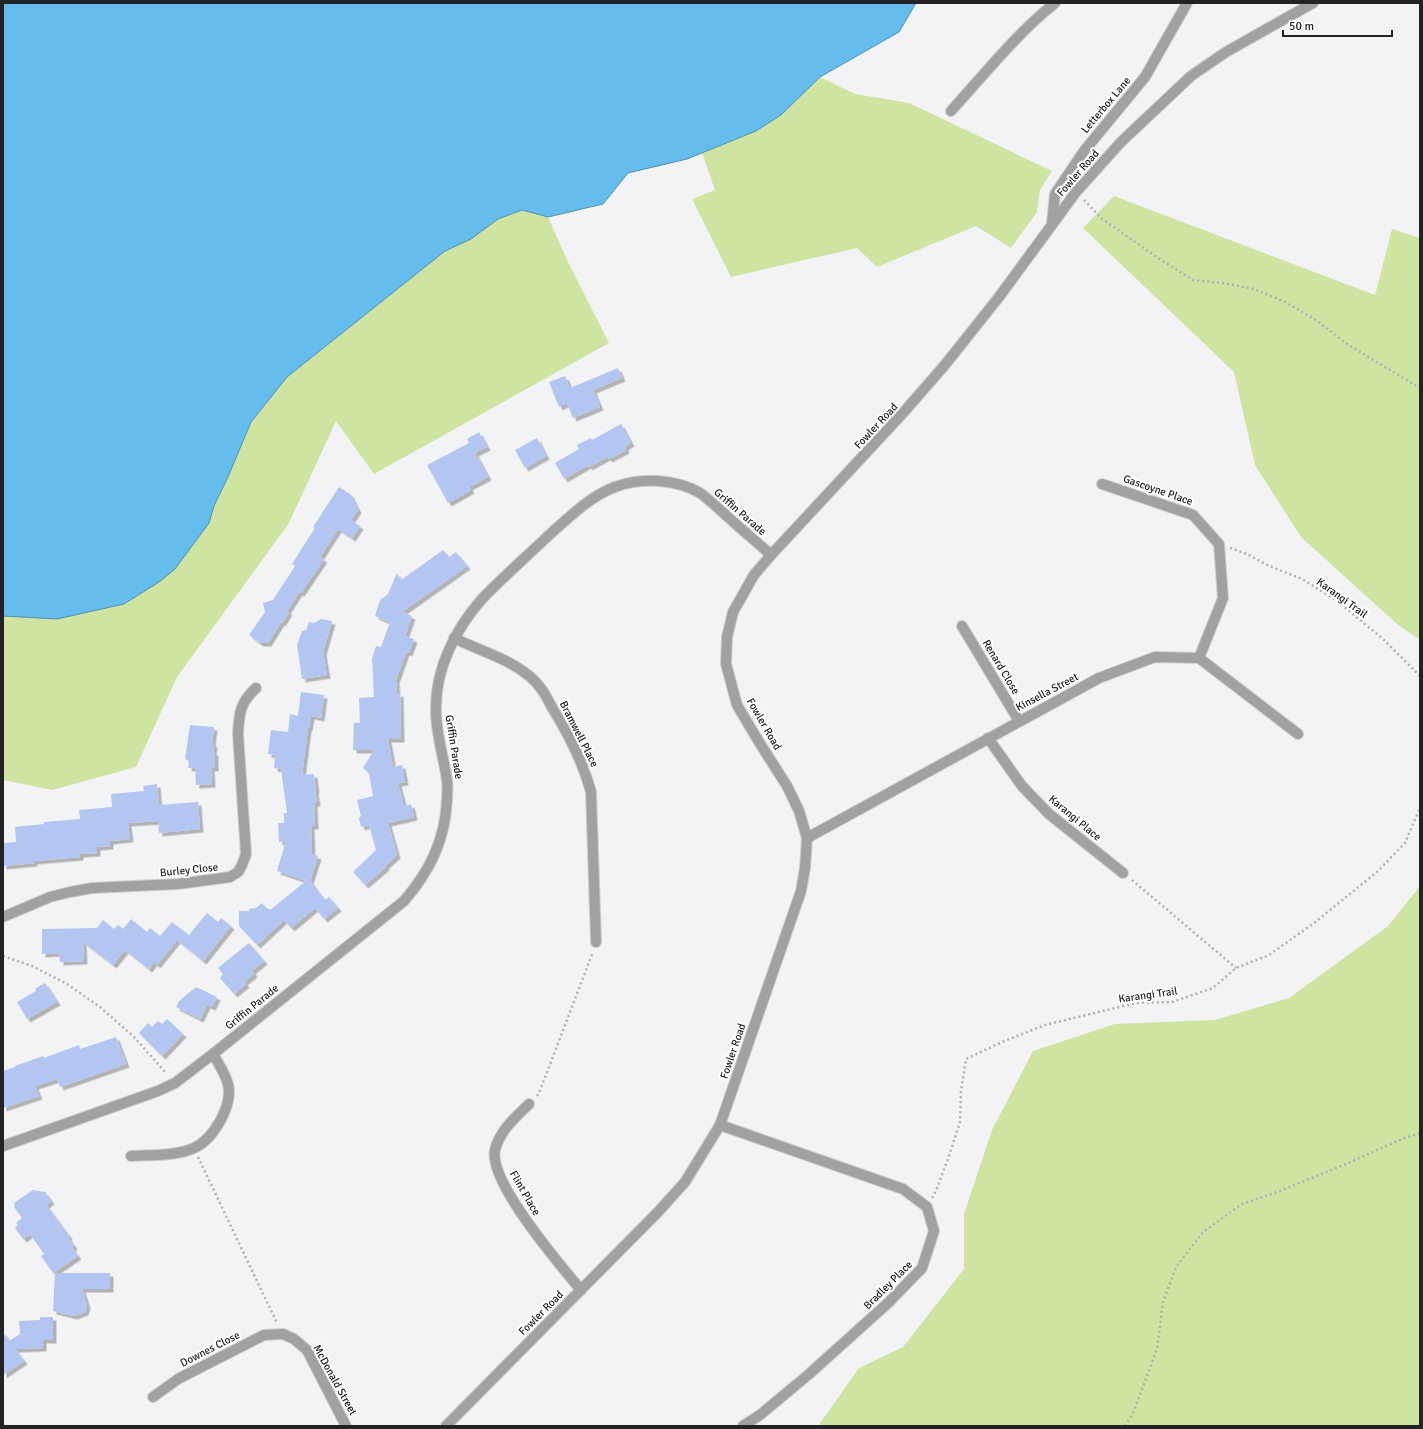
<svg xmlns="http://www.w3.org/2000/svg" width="1423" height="1429" font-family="Signika,sans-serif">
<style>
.green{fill:#d0e4a2}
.water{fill:#64bdec;stroke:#508fb0}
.building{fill:#b3c6f2;filter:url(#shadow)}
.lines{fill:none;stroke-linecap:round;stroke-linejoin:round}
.minor-casing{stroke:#cdcecf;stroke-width:12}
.path{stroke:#aeafb0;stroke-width:2.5;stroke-dasharray:2 3;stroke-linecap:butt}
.minor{stroke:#a2a1a1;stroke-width:10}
.labels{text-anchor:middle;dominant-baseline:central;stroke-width:4;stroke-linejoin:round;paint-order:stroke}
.street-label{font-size:11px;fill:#222324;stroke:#fff}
</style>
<defs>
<filter id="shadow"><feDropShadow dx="3.5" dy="3.5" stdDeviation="0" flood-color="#0004"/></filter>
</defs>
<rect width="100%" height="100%" fill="#f2f3f5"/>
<g class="green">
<path d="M820 77 855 94 909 103 1052 171 1040 190 1037 212 1011 248 976 226 877 267 857 248 731 277 692 199 715 190 702 153 756 131 781 115Z"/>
<path d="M1114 196 1375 295 1392 229 1420 238V640L1397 624 1301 537 1255 465 1234 372 1083 228Z"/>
<path d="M522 210 548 217 568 262 609 343 374 474 336 421 289 523 177 677 136 767 52 790 3 780V616L57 619 209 523 214 506 228 477 251 422 287 377 445 251 471 239 498 219Z"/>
<path d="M1420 886V1426H818L859 1368 903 1347 964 1269V1214L992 1130 1033 1051 1115 1024 1215 1020 1289 998 1388 926Z"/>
</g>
<path class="water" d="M3 3H916L899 32 820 77 781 115 756 131 687 159 628 173 603 204 548 217 522 210 498 219 471 239 445 251 287 377 251 422 228 477 214 506 209 523 175 569 159 582 124 604 57 619 3 616Z"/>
<g class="building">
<path d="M618 368 622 378 593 390 600 407 573 418 567 403 559 407 549 382 565 376 570 388Z"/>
<path d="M621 424 631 443 625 447 626 450 609 459 607 457 589 467 588 465 564 479 555 463 579 449 577 445 591 438 592 440Z"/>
<path d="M479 432 487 447 475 453 488 477 469 487 471 490 448 503 427 465 469 443 467 439Z"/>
<path d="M537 438 546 456 525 468 515 450Z"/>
<path d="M339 487 350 494 358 510 351 520 360 526 352 538 338 529 320 557 324 559 301 593 299 592 287 611 289 612 282 623 281 622 268 643H260L249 635 265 612 263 603 273 600 295 566 292 564 315 528 313 527Z"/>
<path d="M443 550 449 557 456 552 467 566 402 612 412 616 405 636 414 639 409 653 406 652 396 680 397 694 400 693 401 739H388L393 767 402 765 405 782 398 783 404 806 411 804 414 817 388 823 397 855 385 866 386 867 365 885 353 872 376 850 369 825 361 827 359 818 361 816 357 800 373 796 369 773 363 768 374 750H353L354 723H360L359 698 374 697 372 659 376 646 381 647 390 622 375 616 380 600 388 594 397 573 401 580Z"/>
<path d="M321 619 332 621 323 652 327 675 302 679 297 645 302 631 306 630 309 622 314 623Z"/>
<path d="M301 692 324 695 321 718 311 716 309 728H308L302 775 314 774 316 790H315L317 803H314L315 826H311L312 854 318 856 310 881 325 900 329 897 338 908 324 919 315 908 291 928 284 920 257 945 239 926V911H249V909L256 908 262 903 267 909 268 908 270 910 306 881 277 871 286 841 279 842 278 823H284V813H287L281 769 274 768 275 755 268 754 271 730 288 732 290 714 298 716Z"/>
<path d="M190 725 214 727 212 743 214 744 213 752H215V768H211L212 784 196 785 195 768H188L189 761 185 759Z"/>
<path d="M157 784 159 805 198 802 200 829 159 833 158 821 128 823 130 839 110 841V846L97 847V853L80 854V857L34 861V863L3 866V843L16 842 15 827 44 824V822L80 819 79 810 112 807 111 794 144 791 143 786Z"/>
<path d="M207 913 218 922 221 918 231 926 203 961 177 940 157 965 154 962 149 969 125 950 113 965 83 942 84 961 60 962 59 953 42 954V929L97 928 103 920 114 929 118 925 123 929 131 919 147 932 150 928 160 936 172 922 189 935Z"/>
<path d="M249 943 264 961 252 971 254 974 244 982 246 984 234 994 220 978 223 974 218 968Z"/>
<path d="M45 983 57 1002 27 1019 17 1002 36 991 35 989Z"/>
<path d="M196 987 217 997 212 1007 207 1005 200 1019 176 1007 179 1001Z"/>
<path d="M167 1019 183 1034 162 1056 139 1033 148 1023 152 1027 158 1021 162 1024Z"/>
<path d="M116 1037 126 1064 60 1087 57 1079 35 1086 39 1096 3 1108V1071L15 1067V1066L43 1056 44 1058 79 1045 80 1049Z"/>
<path d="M33 1190 45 1192 51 1201 46 1205 69 1236 68 1237 74 1246 72 1248 78 1256 53 1273 41 1256 44 1254 30 1234 23 1239 15 1228 18 1225 16 1223 22 1218 14 1207 15 1205 14 1203Z"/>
<path d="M55 1273H110V1289H82L87 1305 85 1312 74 1316 53 1311Z"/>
<path d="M40 1317H53V1340H43V1348L15 1349 24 1361 3 1375V1332L9 1341 20 1334 19 1321 40 1320Z"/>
</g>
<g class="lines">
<defs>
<g id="minor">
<path d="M951 111C983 76 1018 32 1055 3"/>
<path d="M1052 223 1055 194 1084 151 1145 77 1187 3"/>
<path d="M1102 484 1193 515 1219 544 1223 598 1199 658"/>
<path d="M962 626 1019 721"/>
<path d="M454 638C478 650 507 658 528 675 540 684 546 696 553 709 569 735 583 762 591 792L596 942"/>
<path d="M988 738 1022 786 1049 814 1123 873"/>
<path d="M807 838 1099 678 1155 657 1199 658 1298 734"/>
<path d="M3 917 50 897 70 892 92 888 178 884 230 877 238 872 242 865 246 854 238 734C239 713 240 703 256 688"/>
<path d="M529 1104C515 1118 500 1130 495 1150 488 1181 560 1265 581 1290"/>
<path d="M720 1125 903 1189 927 1207 934 1231 922 1268 888 1303 808 1375 760 1415 743 1426"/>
<path d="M3 1146 158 1091 175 1083 213 1054 404 901C430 871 445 840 447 800 447 794 448 787 447 781 444 757 435 732 436 707 436 667 456 629 481 600 502 578 525 558 547 537 566 520 590 496 615 487 641 477 676 479 700 493 710 500 719 509 728 517 742 530 757 542 771 555"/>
<path d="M131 1156C150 1155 177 1156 194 1148 214 1139 233 1105 228 1084 225 1073 218 1063 213 1054"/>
<path d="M153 1397 178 1379 264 1335 283 1334 294 1339 307 1350 346 1426"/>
<path d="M446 1426 658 1212 685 1182 720 1125 801 891 805 868 807 838 799 811 787 786 759 742 737 705 726 664 727 637 733 612 754 575 771 555 903 413 944 366 999 297 1076 192 1121 142 1191 76 1226 52 1313 3"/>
</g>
</defs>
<use href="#minor" class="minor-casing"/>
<g class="path">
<path d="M1084 200 1101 218 1158 258 1193 280 1223 283 1254 289 1285 302 1316 320 1347 344 1420 388"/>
<path d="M1230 548 1247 554 1269 566 1302 579 1336 600 1383 639 1420 676"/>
<path d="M1132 880 1236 968"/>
<path d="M3 956 32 966 67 984 100 1007 134 1037 167 1074"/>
<path d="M537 1096 539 1093 593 952"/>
<path d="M198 1157 277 1323"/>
<path d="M932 1198 936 1191 949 1156 960 1122 961 1091 966 1059 1002 1042 1045 1025 1136 1003 1172 1002 1213 988 1236 968 1269 955 1314 923 1377 872 1405 843 1420 808"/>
<path d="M1125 1426 1134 1411 1157 1349 1163 1302 1176 1267 1203 1232 1242 1204 1280 1191 1346 1164 1402 1139 1420 1133"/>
</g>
<use href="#minor" class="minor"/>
</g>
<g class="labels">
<g class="street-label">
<text transform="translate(1106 105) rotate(-50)">Letterbox Lane</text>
<text transform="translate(1078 173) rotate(-49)">Fowler Road</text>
<text transform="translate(876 426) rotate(-47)">Fowler Road</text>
<text transform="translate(1158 490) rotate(19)">Gascoyne Place</text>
<text transform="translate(740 512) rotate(41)">Griffin Parade</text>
<text transform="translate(1342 598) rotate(36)">Karangi Trail</text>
<text transform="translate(1001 667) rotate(59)">Renard Close</text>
<text transform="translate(1047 692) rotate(-28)">Kinsella Street</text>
<text transform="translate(764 724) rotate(60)">Fowler Road</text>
<text transform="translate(579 734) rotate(63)">Bramwell Place</text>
<text transform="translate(454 747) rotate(81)">Griffin Parade</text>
<text transform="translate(1075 818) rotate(40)">Karangi Place</text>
<text transform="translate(189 870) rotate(-6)">Burley Close</text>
<text transform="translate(1148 995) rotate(-8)">Karangi Trail</text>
<text transform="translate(252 1007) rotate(-39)">Griffin Parade</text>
<text transform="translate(733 1051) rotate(-71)">Fowler Road</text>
<text transform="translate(525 1193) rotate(60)">Flint Place</text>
<text transform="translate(888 1285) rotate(-45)">Bradley Place</text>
<text transform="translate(541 1313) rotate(-45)">Fowler Road</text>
<text transform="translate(210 1349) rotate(-27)">Downes Close</text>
<text transform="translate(335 1380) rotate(61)">McDonald Street</text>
</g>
</g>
<rect width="1423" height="1429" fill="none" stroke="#222324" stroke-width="8"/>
<path d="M1283 30v6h109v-6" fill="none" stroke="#222324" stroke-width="2"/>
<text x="1289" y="30" font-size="12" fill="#222324" stroke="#ffffff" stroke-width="3" paint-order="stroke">50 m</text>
</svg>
